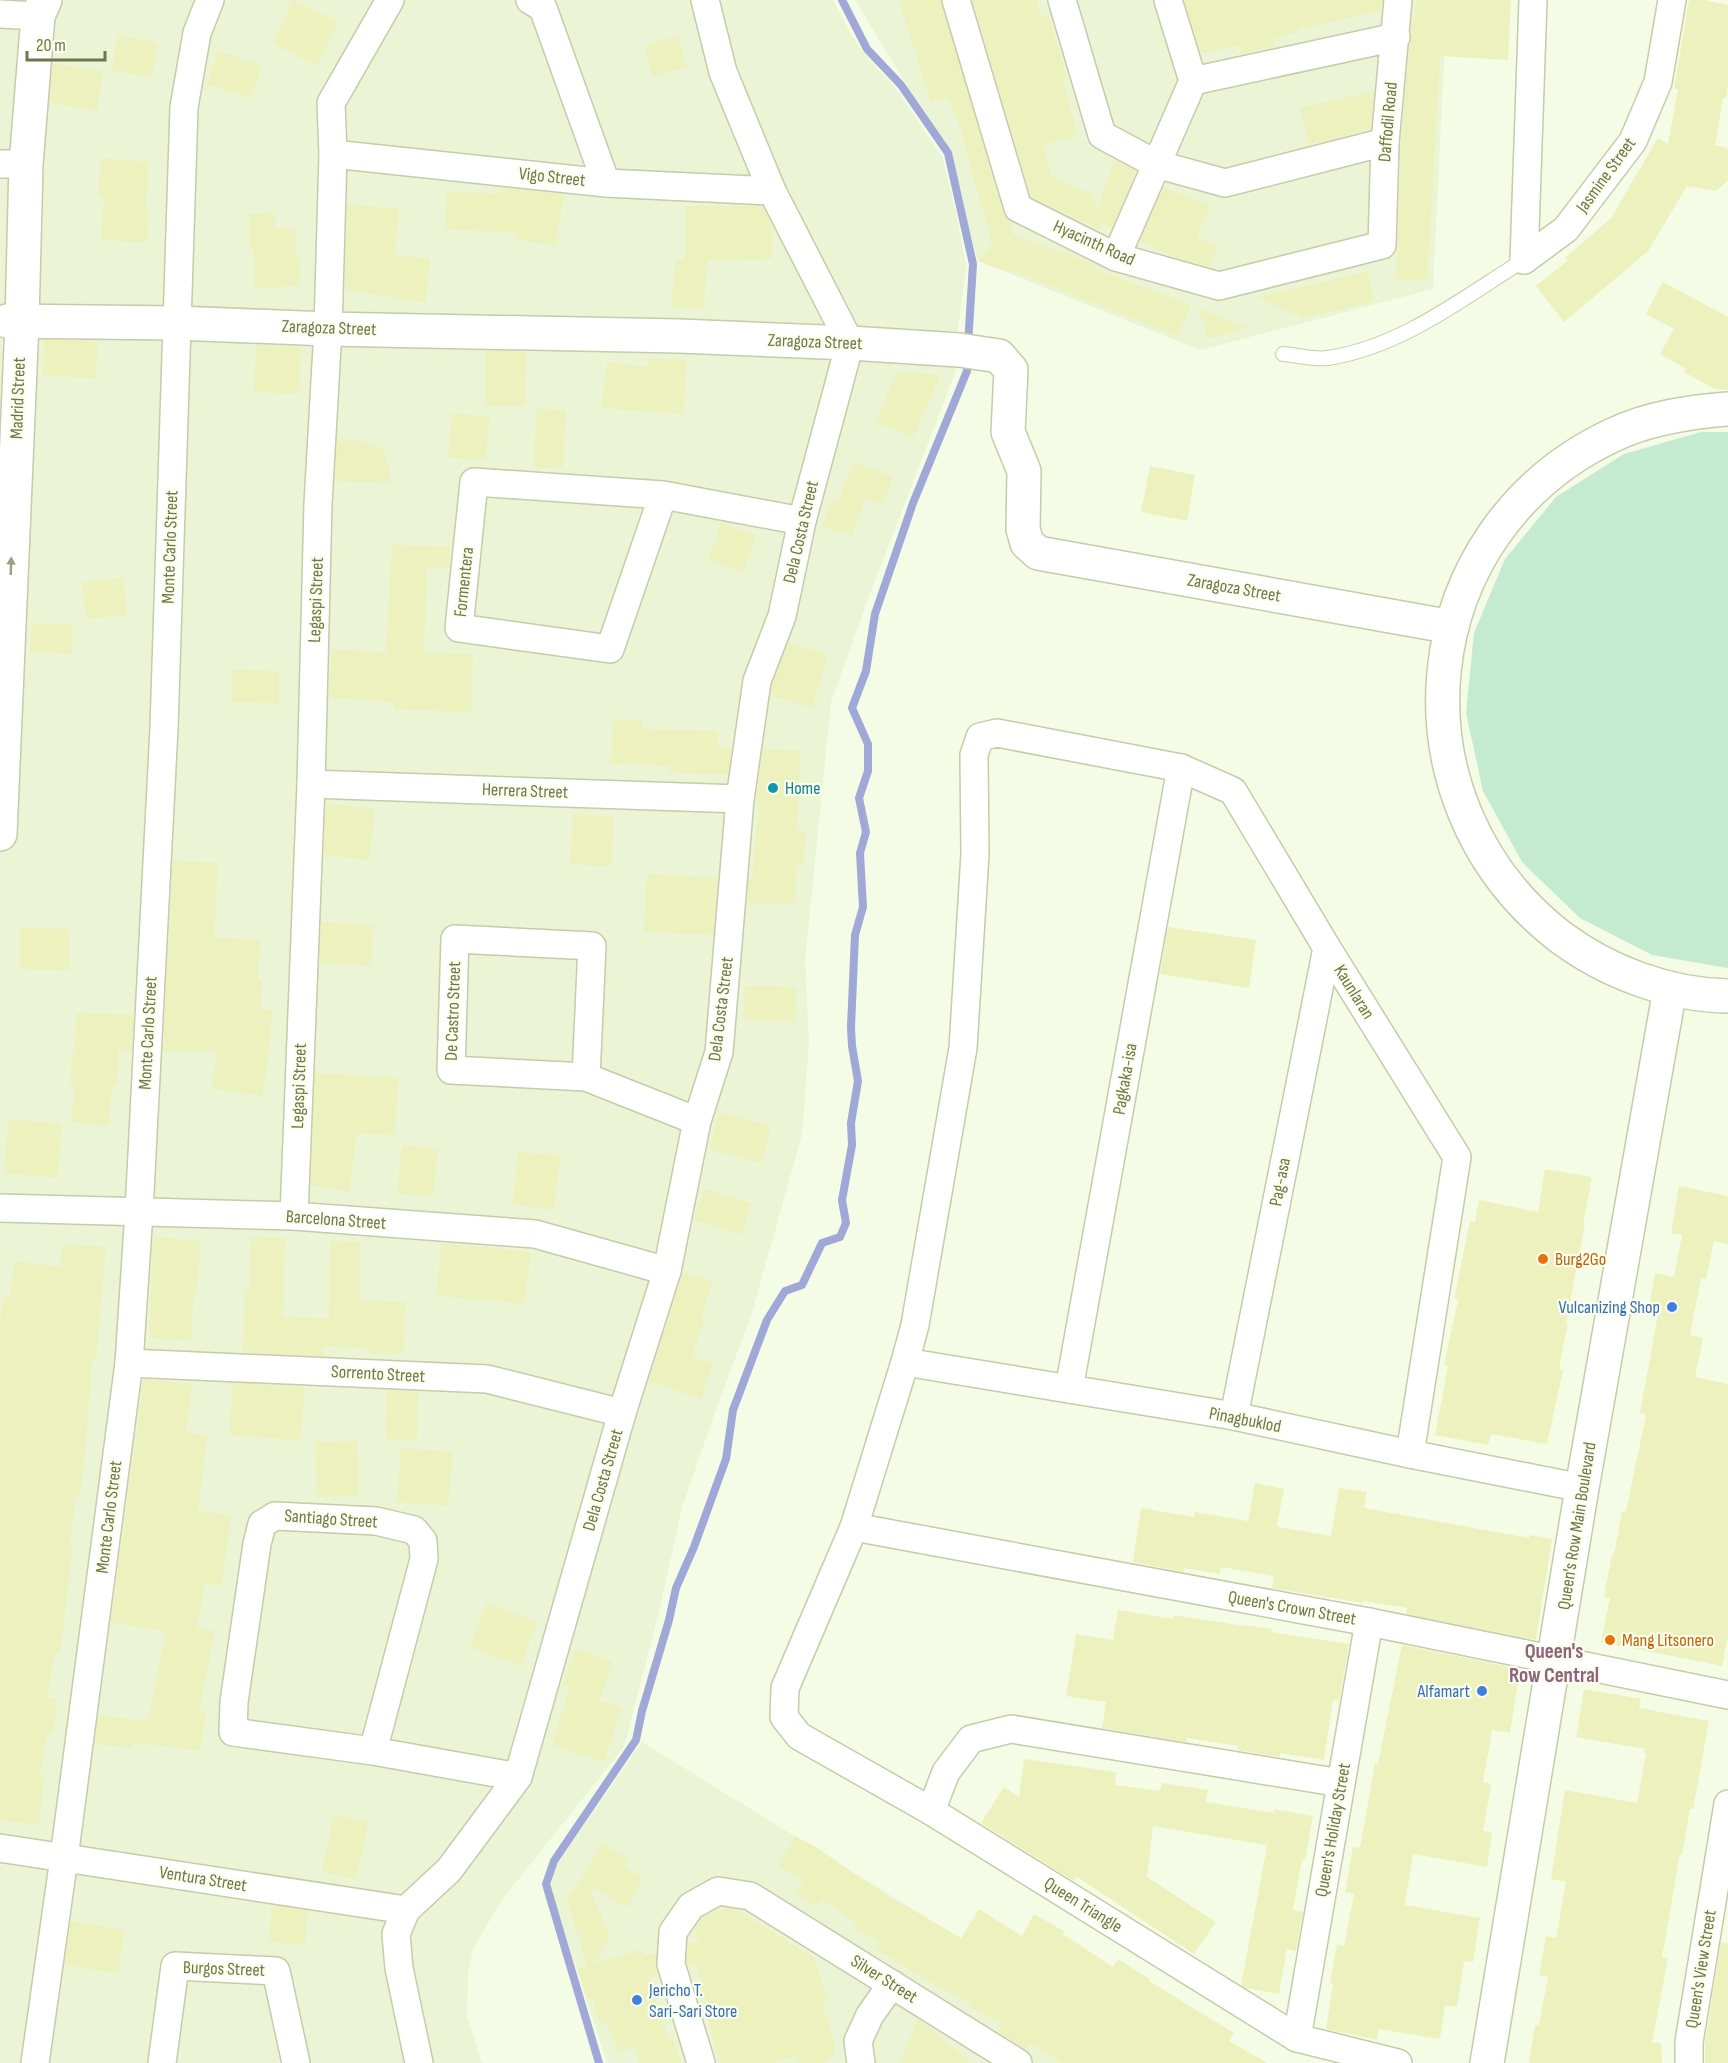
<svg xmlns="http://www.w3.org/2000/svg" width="1728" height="2063" font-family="'Sofia Sans Condensed',sans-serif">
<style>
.residential{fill:#ebf4d4}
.green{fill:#c4eacf}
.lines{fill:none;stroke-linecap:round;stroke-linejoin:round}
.stream{stroke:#a0a8d7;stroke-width:8}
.building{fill:#ecf1bd}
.service-casing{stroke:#c6cba9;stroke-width:16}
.minor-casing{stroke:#c6cba9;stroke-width:30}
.tertiary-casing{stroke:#c6cba9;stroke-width:36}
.service{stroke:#fff;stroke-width:14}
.minor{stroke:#fff;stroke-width:27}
.tertiary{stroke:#fff;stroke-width:33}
.oneway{fill:#9c9e81}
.culture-dot{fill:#0f9aa8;stroke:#f9ffec;stroke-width:2}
.food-dot{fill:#e8710a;stroke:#f9ffec;stroke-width:2}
.shop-dot{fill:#3f7fe0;stroke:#f9ffec;stroke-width:2}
.labels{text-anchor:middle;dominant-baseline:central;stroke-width:4.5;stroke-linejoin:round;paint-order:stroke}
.street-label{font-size:18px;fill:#72754b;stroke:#f9ffec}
.culture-label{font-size:18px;fill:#0d838f;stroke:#f9ffec;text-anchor:start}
.food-label{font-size:18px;fill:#c56008;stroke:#f9ffec;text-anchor:start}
.shop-label{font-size:18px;fill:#366cbe;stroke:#f9ffec;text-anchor:end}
.quarter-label{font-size:21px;font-weight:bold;fill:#916280;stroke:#f9ffec}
</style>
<rect width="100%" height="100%" fill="#f5fce5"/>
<g class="residential">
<path d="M0 0H833L857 45 900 94 942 157 956 212 966 266 958 329 960 350 954 376 871 591 831 702 805 961 809 1042 802 1135 751 1316 714 1415 682 1508 657 1620 624 1747 501 1901 473 1949 468 1972 467 2016 482 2063H0Z"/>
<path d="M855 0H1447L1433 289 1200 350 978 261 948 153Z"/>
<path d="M642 1742 1162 2063H607L550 1886 557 1864Z"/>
</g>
<path class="green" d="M1701 432H1728V968L1652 955 1580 918 1522 862 1483 791 1466 713 1474 633 1505 559 1556 497 1624 454Z"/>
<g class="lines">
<g class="stream">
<path d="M842 0 867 49 901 85 948 153 973 264 968 345"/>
<path d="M599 2063 546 1884 554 1861 636 1740 642 1711 669 1620 676 1588 694 1547 726 1459 733 1410 767 1320 785 1291 802 1285 822 1243 840 1237 846 1223 842 1200 852 1145 851 1123 858 1081 852 1046 851 1027 855 935 863 907 860 853 866 832 859 798 868 771V744L852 708 866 671 875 614 913 503 967 371V360"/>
</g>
</g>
<g class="building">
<path d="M293 0 339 22 318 66 273 44Z"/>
<path d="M899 0H941L1003 213 1010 221 1013 235 1095 264 1093 268 1191 305 1177 336 1007 269 1006 271 978 261 992 244 963 140 965 139 947 98 931 103Z"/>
<path d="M972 0H1036L1041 17 1048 15 1067 77 1062 78 1078 136 1043 145 1052 177 1093 194 1097 210 1115 160 1136 171 1112 228 1100 222 1102 231 1031 197Z"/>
<path d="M1184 0H1382L1381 11 1298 29 1299 32 1273 38 1275 46 1241 54 1239 45 1201 53Z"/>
<path d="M1416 0H1511L1508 60 1440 56 1427 281 1395 279 1398 245 1401 143 1412 18 1415 19Z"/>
<path d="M1689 0H1704L1728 5V85L1726 98H1723L1715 145 1728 148V180L1716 191 1687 186 1648 251 1564 322 1536 286 1568 260 1565 258 1611 218 1658 138 1668 144 1678 89H1674Z"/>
<path d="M118 35 158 43 152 77 112 70Z"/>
<path d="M676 36 687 67 653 77 644 46Z"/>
<path d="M218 51 262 65 251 98 207 84Z"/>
<path d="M53 64 103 71 97 110 50 103Z"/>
<path d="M1374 91 1370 129 1309 145 1300 108Z"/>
<path d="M101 158 149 162 146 210 149 211 147 243 101 240 104 197H98Z"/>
<path d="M1164 187 1210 206 1197 237 1218 247 1209 267 1176 258 1140 240Z"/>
<path d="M500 188 564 194 555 246 515 239 516 233 445 229 447 191 499 194Z"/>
<path d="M347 204 399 209 395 255 430 259 426 302 392 299 393 297 345 290Z"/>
<path d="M685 206H762L772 225V259L708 260 703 310 671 306 676 261 685 259Z"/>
<path d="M275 213 276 229H295L296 256H299L300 286 255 288 254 249H250L249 214Z"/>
<path d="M1367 272 1374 301 1338 310 1301 318 1300 313 1292 314 1258 297Z"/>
<path d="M1663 282 1728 317V390L1715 389 1684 372 1686 369 1660 354 1674 329 1646 314Z"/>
<path d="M1199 309 1247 327 1208 339Z"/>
<path d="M44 340 98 341 96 378 43 376Z"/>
<path d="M256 345 301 347 299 394 254 392Z"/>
<path d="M486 351 526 352 525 406H485Z"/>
<path d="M648 358 686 360 684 414 602 408 607 362 648 367Z"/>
<path d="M897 372 940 375 913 438 876 422Z"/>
<path d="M536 409 566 410 563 468 534 467Z"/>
<path d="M452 413 490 417 485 460 448 457Z"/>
<path d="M337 440 359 441 382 448 390 469 389 483 335 481Z"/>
<path d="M854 461 893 477 882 505 865 498 852 536 822 526 831 500 838 502Z"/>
<path d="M1150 466 1195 475 1187 521 1141 512Z"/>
<path d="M721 523 756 536 743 573 708 560Z"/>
<path d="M392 545 451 547 449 568 427 567 424 653 473 654 471 712 394 709V702L329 697 332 649 386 653Z"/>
<path d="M123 578 127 615 86 619 82 582Z"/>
<path d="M32 623 73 625 72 654 30 652Z"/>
<path d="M789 642 828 655 812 708 771 695 772 685Z"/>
<path d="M232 670 279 671V703L232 702Z"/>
<path d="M613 719 643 721V729L717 731V747L731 748 728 774 669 773V766L611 763Z"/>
<path d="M763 749 800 751 797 830 806 831 803 867 796 866 795 904 747 903 749 879H752L759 803H755L756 801Z"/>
<path d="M326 803 375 809 369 860 324 855Z"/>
<path d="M573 814 614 817 611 867 570 864Z"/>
<path d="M173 861 218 863 214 937 260 940 258 980H262L261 1010H272L268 1061 262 1096 211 1088 217 1051H163Z"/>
<path d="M647 874 718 878 713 935 644 932Z"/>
<path d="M321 922 373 925 371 966 320 963Z"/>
<path d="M1168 927 1256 940 1249 988 1160 974Z"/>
<path d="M20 928 69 929V970L20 969Z"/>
<path d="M745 986 796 987 795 1021 744 1020Z"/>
<path d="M76 1013 133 1015 132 1051H118L117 1086H112L108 1126 71 1122 75 1085H70L72 1053H75Z"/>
<path d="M315 1073 398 1078 395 1135 357 1133 349 1191 311 1185Z"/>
<path d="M719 1112 771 1126 761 1163 709 1149Z"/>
<path d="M9 1119 62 1124 57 1178 4 1173Z"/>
<path d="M402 1145 438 1149 433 1197 397 1193Z"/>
<path d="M518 1152 560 1156 554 1210 513 1205Z"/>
<path d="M1545 1169 1592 1177 1583 1225H1585L1583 1235 1566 1323H1568L1559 1369 1563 1370 1547 1444 1491 1434 1488 1445 1435 1435 1448 1366 1444 1365 1458 1300 1454 1299 1470 1221 1475 1222 1479 1200 1538 1212Z"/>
<path d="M1679 1186 1728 1196V1244L1714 1241 1706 1279 1701 1278 1690 1335 1703 1338 1695 1377 1728 1384V1636L1722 1666 1601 1642 1610 1598 1604 1597 1612 1554 1614 1555 1622 1511H1626L1646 1415 1640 1413 1658 1314 1648 1312 1655 1273 1674 1277 1682 1235 1671 1233Z"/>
<path d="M704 1189 751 1203 742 1235 694 1220Z"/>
<path d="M153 1237 201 1241 197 1290H194L191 1340 149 1338Z"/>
<path d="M251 1237 285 1238 283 1317 329 1319 330 1241 360 1242 359 1301 405 1302 404 1353 370 1354V1348L323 1346V1356L243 1352 245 1291H249Z"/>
<path d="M442 1243 531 1252 524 1304 475 1298V1300L436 1295Z"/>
<path d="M62 1244 106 1247 96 1359H92L85 1453 79 1498 75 1497 70 1544 73 1545 69 1578 60 1652H55L47 1698 57 1699 53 1733H47L40 1777H44L39 1825 0 1820V1323L4 1296 10 1297 14 1261 60 1267Z"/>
<path d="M683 1272 712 1281 701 1320 704 1321 691 1357 713 1364 701 1399 649 1381Z"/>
<path d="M144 1379 192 1384 186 1433 207 1436 198 1511 231 1516 221 1586 205 1583 197 1628 215 1631 199 1710 206 1711 200 1751 133 1742V1748L95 1744 98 1716 148 1721 166 1631 111 1622Z"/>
<path d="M233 1383 305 1387 300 1440 229 1435Z"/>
<path d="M387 1390 418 1392 417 1439H386Z"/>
<path d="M357 1441 359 1496 317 1497 315 1442Z"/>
<path d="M401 1448 453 1452 448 1506 397 1502Z"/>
<path d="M1255 1483 1284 1489 1277 1525 1279 1527 1331 1536 1339 1488 1367 1492 1364 1508 1529 1538 1530 1535 1552 1539 1536 1640 1406 1614 1407 1608 1363 1601V1603L1272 1588 1274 1576 1221 1567 1219 1574 1184 1568V1572L1133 1562 1141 1508 1194 1517 1195 1512 1248 1521Z"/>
<path d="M487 1603 537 1622 521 1666 470 1647Z"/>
<path d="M1118 1610 1173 1619V1615L1244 1626V1625L1272 1629 1271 1632 1349 1644 1339 1701 1333 1700 1324 1760 1280 1753V1757L1237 1750 1238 1746 1187 1738V1742L1102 1728 1106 1702 1066 1696 1076 1634 1113 1640Z"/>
<path d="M1402 1645 1520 1669 1510 1733 1492 1730 1483 1782 1491 1784 1483 1831 1492 1832 1487 1867 1413 1854 1405 1905 1480 1918 1473 1962 1464 1961 1457 2007 1445 2005 1440 2039 1379 2029 1377 2040 1326 2029 1333 1984H1330L1337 1944 1344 1946 1354 1894 1345 1892 1353 1847 1360 1848 1375 1763 1378 1764Z"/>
<path d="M576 1649 613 1662 599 1701 622 1708 604 1762 552 1745 570 1687 563 1685Z"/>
<path d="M1584 1689 1641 1699 1639 1708 1709 1721 1693 1809H1690L1682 1854H1680L1662 1957 1668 1958 1652 2043H1661L1662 2063H1529L1535 2025H1539L1548 1977 1539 1975 1546 1936 1556 1938 1566 1882 1551 1879 1565 1790 1637 1803 1646 1754 1644 1753 1645 1749 1576 1737Z"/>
<path d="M1024 1759 1116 1772 1115 1785 1160 1791 1162 1783 1208 1790 1206 1802 1274 1813V1809L1313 1816 1305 1860 1302 1859 1293 1910 1303 1912 1296 1951 1287 1949 1279 1994 1245 1988 1241 1985 1268 1841 1266 1845 1153 1826 1147 1877 1216 1922 1194 1954 1077 1877 1074 1881 981 1823 1004 1787 1019 1797Z"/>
<path d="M334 1814 368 1822 356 1879 322 1872Z"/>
<path d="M795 1836 816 1847 902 1906V1904L961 1938 979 1909 1022 1936 1034 1914 1064 1931 1063 1934 1113 1967 1118 1959 1150 1979 1149 1981 1234 2033 1229 2041 1267 2063H1062L1030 2043 1026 2049 998 2032 1003 2024 970 2007 971 2004 918 1975 876 1949 879 1942 854 1926 856 1923 821 1899 816 1907 795 1894 804 1880 779 1866Z"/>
<path d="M602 1844 629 1859 624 1867 643 1878 627 1907 588 1885 610 1937 594 1964 642 1949 644 1956 656 1953 658 1974 651 1976 652 1979 649 1980 669 2040 673 2039 681 2063H640L635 2047 618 2052 607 2022 600 2024 593 1997 587 1999 578 1969 587 1966 566 1895 573 1892Z"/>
<path d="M272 1905 308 1911 305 1945 269 1942Z"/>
<path d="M725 1908 734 1909 813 1957 829 2001 822 2003 834 2040 835 2053 825 2063H797L795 2056 772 2063H720L704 2005 707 2004 695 1964 688 1966 687 1962 688 1944 699 1941 694 1929 702 1918Z"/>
<path d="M71 1921 124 1930 118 1973 65 1965Z"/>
<path d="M1721 1942 1728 1943V2063H1705V2043Z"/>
<path d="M918 2019 921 2021 971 2063H900Z"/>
</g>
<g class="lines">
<defs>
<path id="service" d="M1283 354C1297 355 1314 360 1328 358 1401 347 1463 298 1524 260"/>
<g id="minor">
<path d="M530 0 543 8 606 183"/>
<path d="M956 0 1018 208 1116 257 1219 286 1382 245 1385 142 1398 0"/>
<path d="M1062 0 1102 135 1156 164 1225 183 1385 142"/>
<path d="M0 14 38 16"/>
<path d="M1193 81 1396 37"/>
<path d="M333 154 606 183 772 191"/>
<path d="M0 164H26"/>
<path d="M1116 257 1193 81 1168 0"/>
<path d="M1524 260 1566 229 1633 141 1658 82 1672 0"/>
<path d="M1524 260 1533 0"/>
<path d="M663 495 610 649 459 628 474 482 663 495 802 521"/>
<path d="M311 784 740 799"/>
<path d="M586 1077 592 946 455 939 451 1070 586 1077 697 1121"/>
<path d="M0 1208 294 1216 535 1234 667 1271"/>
<path d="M294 1216 311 784 318 504 328 329 333 154 331 103 390 0"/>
<path d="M905 1362 1234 1416 1410 1454 1582 1488"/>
<path d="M129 1363 487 1379 622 1413"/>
<path d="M1069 1389 1181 768"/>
<path d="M1234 1416 1327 948"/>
<path d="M854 1527 1369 1622 1728 1695"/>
<path d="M373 1751 424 1559 423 1541 414 1530 376 1521 275 1516 262 1524 257 1544 234 1702 233 1732 373 1751 518 1777"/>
<path d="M931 1811 946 1772 971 1739 1011 1729 1341 1783"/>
<path d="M0 1848 406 1910"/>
<path d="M1297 2038 1369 1622"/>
<path d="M35 2063 64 1858 129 1363 139 1212 164 728 184 107 197 33 210 0"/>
<path d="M162 2063 175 1966 276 1971 296 2063"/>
<path d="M419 2063 399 1968 396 1934 406 1910 449 1870 518 1777 622 1413 667 1271 697 1121 719 1052 740 799 757 681 782 616 802 521 850 343 772 191 723 72 705 0"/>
<path d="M701 2063 671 1964 673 1932 691 1906 718 1891 750 1896 1018 2063"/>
<path d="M861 2063 858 2041 870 2015 892 1984"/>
<path d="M1398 2063 1297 2038 931 1811 799 1736 784 1717 785 1688 854 1527 905 1362 915 1325 963 1048 975 854 974 755 980 737 997 733 1181 768 1233 791 1327 948 1457 1157 1410 1454"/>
<path d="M1689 2063V2042L1728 1804"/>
</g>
<g id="tertiary">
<path d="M7 321 177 323 328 329 679 336 850 343 959 350 999 356 1011 370 1008 432 1024 471 1023 529 1027 543 1038 553 1452 627"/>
<path d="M1728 409C1689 412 1649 418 1613 435 1410 530 1384 799 1559 936 1607 972 1668 995 1728 996"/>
<path d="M0 834 22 322 26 164 38 16 45 0"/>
<path d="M1487 2063 1582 1488 1670 989"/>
</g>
</defs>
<use href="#service" class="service-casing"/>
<use href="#minor" class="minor-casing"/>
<use href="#tertiary" class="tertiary-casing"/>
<use href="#service" class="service"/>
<use href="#minor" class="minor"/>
<use href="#tertiary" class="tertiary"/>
</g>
<defs><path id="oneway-solid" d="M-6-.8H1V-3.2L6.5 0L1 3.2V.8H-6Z" transform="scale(1.5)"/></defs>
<use class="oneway" href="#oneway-solid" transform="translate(11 566) rotate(-88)"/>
<circle class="culture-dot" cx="773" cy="788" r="6"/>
<g class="food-dot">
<circle cx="1543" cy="1259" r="6"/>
<circle cx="1610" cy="1640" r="6"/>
</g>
<g class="shop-dot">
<circle cx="1672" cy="1307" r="6"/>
<circle cx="1482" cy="1691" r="6"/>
<circle cx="637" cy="2000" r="6"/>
</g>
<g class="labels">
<g class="street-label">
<text transform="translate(1388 122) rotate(-85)">Daffodil Road</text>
<text transform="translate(1606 175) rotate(-54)">Jasmine Street</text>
<text transform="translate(552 177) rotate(6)">Vigo Street</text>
<text transform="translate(1094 243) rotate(24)">Hyacinth Road</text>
<text transform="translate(329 328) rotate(2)">Zaragoza Street</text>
<text transform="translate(815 342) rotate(2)">Zaragoza Street</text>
<text transform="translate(18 398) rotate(-88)">Madrid Street</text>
<text transform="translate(801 532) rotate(-77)">Dela Costa Street</text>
<text transform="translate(170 547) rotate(-88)">Monte Carlo Street</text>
<text transform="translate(464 582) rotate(-84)">Formentera</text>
<text transform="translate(1234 588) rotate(10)">Zaragoza Street</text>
<text transform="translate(316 600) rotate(-88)">Legaspi Street</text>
<text transform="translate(525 791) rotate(2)">Herrera Street</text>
<text transform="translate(1354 992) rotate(58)">Kaunlaran</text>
<text transform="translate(721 1009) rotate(-83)">Dela Costa Street</text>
<text transform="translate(453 1011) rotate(-88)">De Castro Street</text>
<text transform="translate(148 1033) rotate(-87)">Monte Carlo Street</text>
<text transform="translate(1125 1079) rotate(-80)">Pagkaka-isa</text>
<text transform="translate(299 1086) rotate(-88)">Legaspi Street</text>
<text transform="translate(1280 1182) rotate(-79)">Pag-asa</text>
<text transform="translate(336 1220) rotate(4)">Barcelona Street</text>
<text transform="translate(378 1374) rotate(3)">Sorrento Street</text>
<text transform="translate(1245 1420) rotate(11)">Pinagbuklod</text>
<text transform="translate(603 1480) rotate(-74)">Dela Costa Street</text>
<text transform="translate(109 1517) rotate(-83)">Monte Carlo Street</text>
<text transform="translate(331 1519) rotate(4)">Santiago Street</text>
<text transform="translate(1577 1526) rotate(-81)">Queen's Row Main Boulevard</text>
<text transform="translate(1292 1608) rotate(10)">Queen's Crown Street</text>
<text transform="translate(1333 1830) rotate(-80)">Queen's Holiday Street</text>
<text transform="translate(203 1879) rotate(9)">Ventura Street</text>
<text transform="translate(1083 1905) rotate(32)">Queen Triangle</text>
<text transform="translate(224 1969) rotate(2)">Burgos Street</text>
<text transform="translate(1701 1969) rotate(-81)">Queen's View Street</text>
<text transform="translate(884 1979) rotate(32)">Silver Street</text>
</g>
<g class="culture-label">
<text x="785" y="788">Home</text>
</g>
<g class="food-label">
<text x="1555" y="1259">Burg2Go</text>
<text x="1622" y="1640">Mang Litsonero</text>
</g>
<g class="shop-label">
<text x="1660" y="1307">Vulcanizing Shop</text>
<text x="1470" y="1691">Alfamart</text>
<text x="649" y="1990" text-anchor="start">Jericho T.<tspan x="649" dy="21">Sari-Sari Store</tspan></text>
</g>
<g class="quarter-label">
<text x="1554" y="1651">Queen's<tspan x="1554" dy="24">Row Central</tspan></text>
</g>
</g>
<path d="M27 51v9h78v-9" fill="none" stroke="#72754b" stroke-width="3"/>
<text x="36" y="51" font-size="18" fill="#72754b" stroke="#f9ffec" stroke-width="4.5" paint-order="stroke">20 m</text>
</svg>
